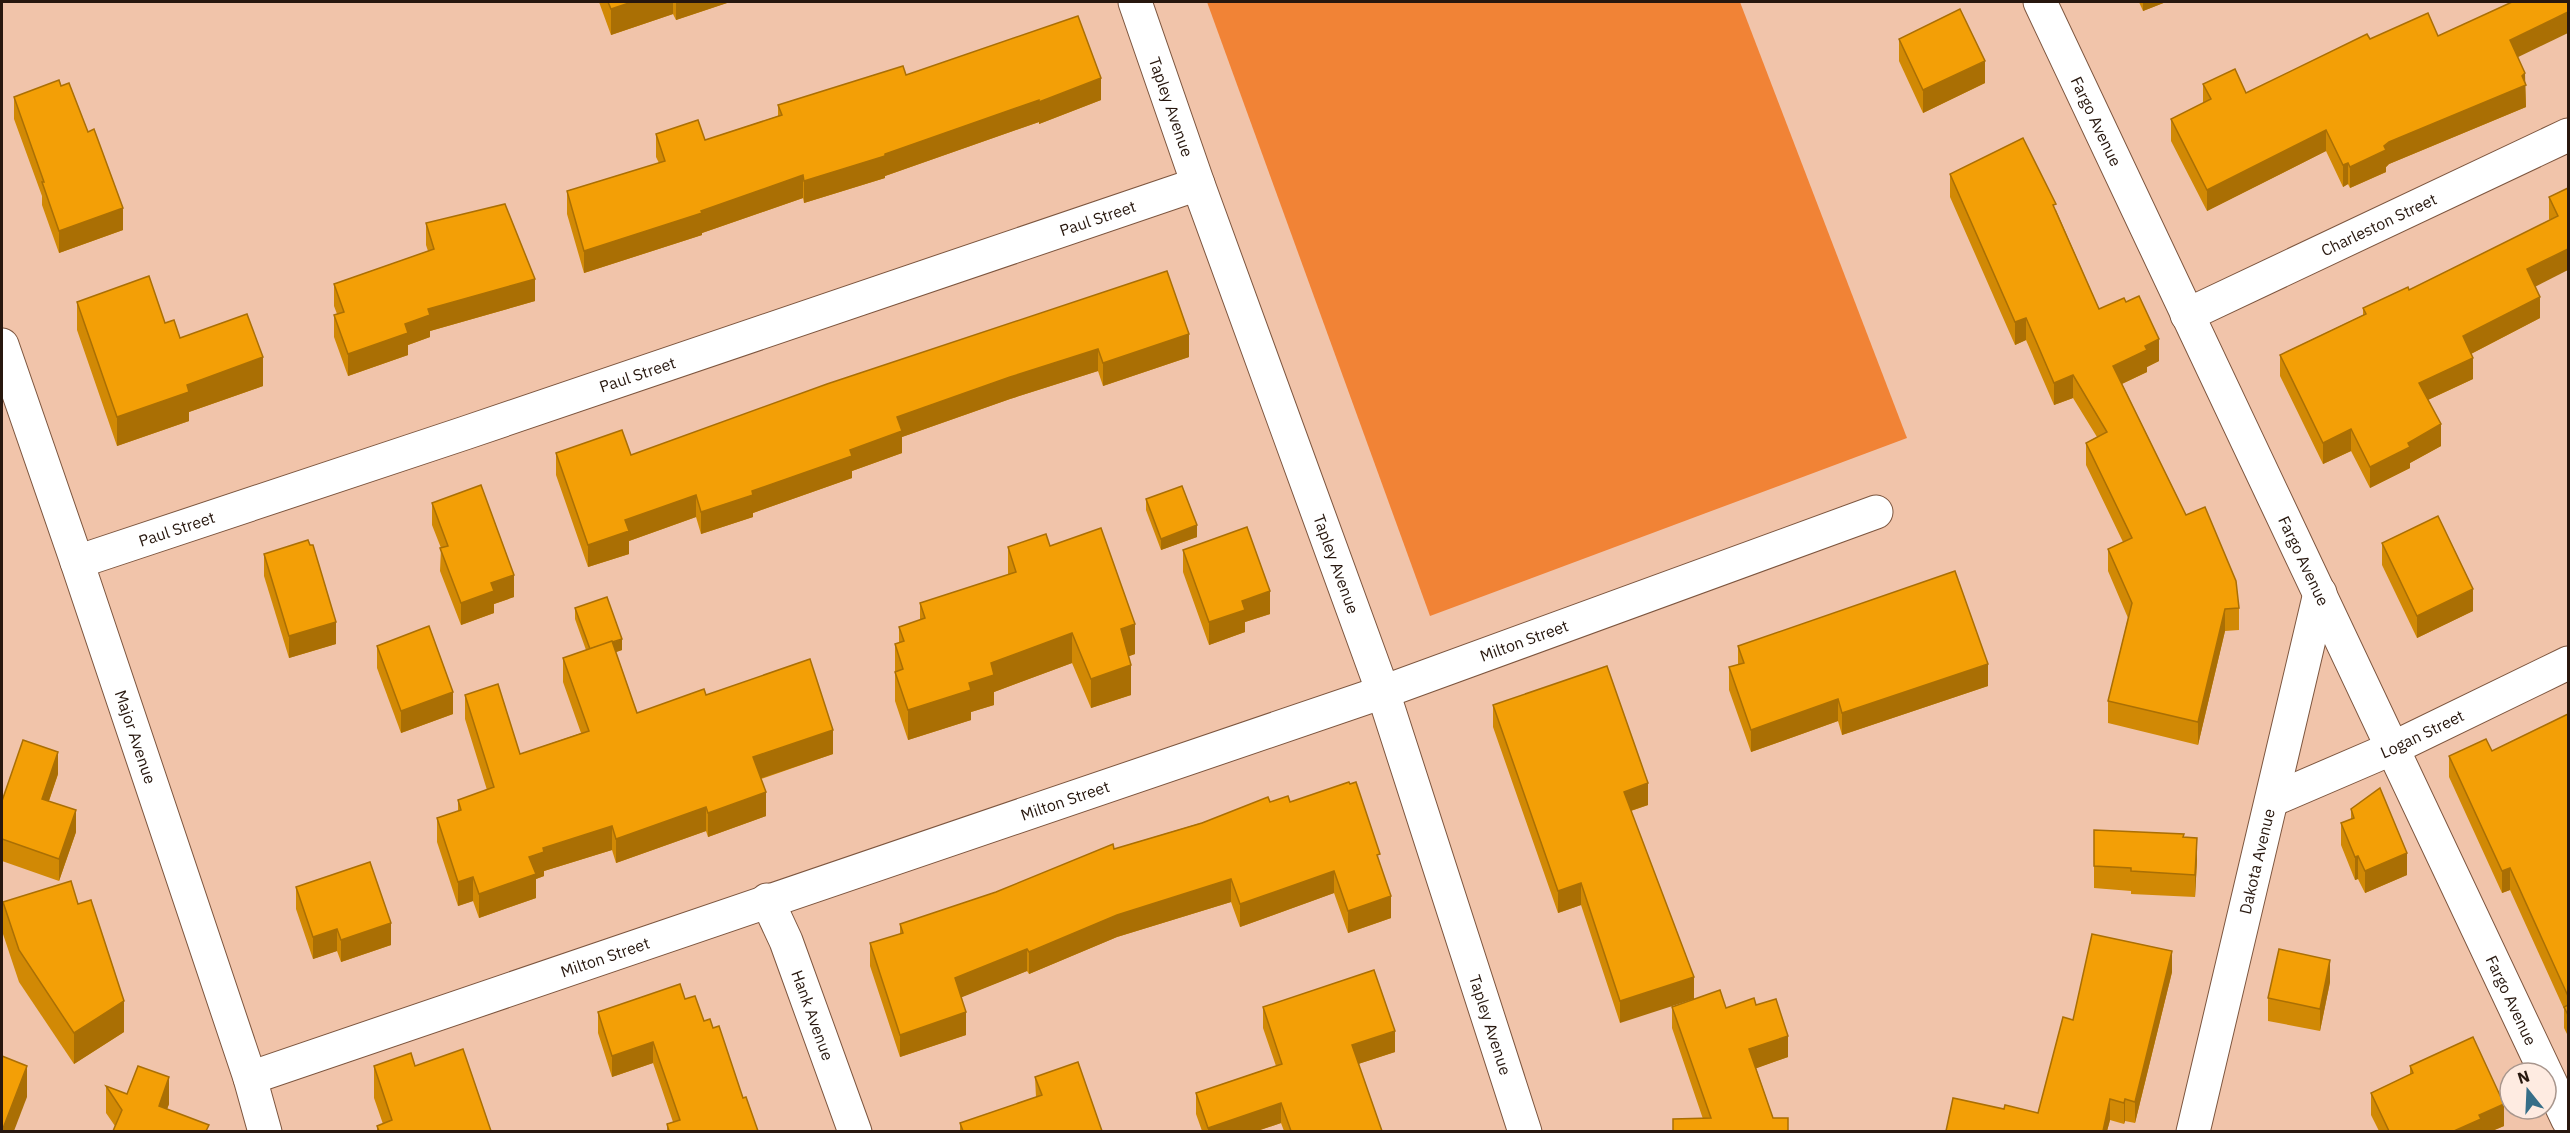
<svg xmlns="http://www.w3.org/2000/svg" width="2570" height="1133" font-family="'IBM Plex Sans',sans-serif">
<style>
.green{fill:#f18336}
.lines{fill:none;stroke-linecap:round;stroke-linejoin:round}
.street-casing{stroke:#7d563f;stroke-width:35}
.street{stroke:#fff;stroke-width:33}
.wall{fill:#d18905}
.shaded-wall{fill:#aa6f04}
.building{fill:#f39f06;stroke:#aa6f04;stroke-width:1.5}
.labels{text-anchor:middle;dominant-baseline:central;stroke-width:5;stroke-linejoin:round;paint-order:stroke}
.street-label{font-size:16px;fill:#27170e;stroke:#feebe1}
</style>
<rect width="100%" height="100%" fill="#f1c4aa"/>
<path class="green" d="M1207 2H1740L1907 438 1430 616Z"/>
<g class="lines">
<defs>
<g id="street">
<path id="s1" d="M1135 2 1198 184 1383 692 1525 1132"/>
<path id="s2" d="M2040 2 2568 1120"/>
<path id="s3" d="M2187 315 2568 135"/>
<path id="s4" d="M2 345 77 562 250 1078 265 1132"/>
<path id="s5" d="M77 562 465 433 1198 184"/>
<path id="s6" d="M2272 800 2393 748 2568 663"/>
<path id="s7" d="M767 900 786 941 855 1132"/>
<path id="s8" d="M250 1078 1383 692 1876 512"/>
<path id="s9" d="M2193 1132 2320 593"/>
</g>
</defs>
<use href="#street" class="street-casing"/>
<use href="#street" class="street"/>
</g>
<g class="wall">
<path d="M599 2H730L676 20 673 14 611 35Z"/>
<path d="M2139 2H2166L2143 11Z"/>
<path d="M2438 36 2518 57 2525 83 2526 107 2389 164 2386 167V172L2350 188 2348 184 2343 187 2326 151 2207 211 2171 141V119L2203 103V84L2246 93 2370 39Z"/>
<path d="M1899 39 1985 83 1923 113 1899 61Z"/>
<path d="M906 75 1101 100 1039 124V122L885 176V178L804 203 803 198 702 233V235L584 273 567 214V191L659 163 656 157V134L705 140 778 116V105Z"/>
<path d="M61 86 123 230 59 253 42 205V196L14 119V97Z"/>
<path d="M1950 174 2056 210 2099 309 2159 361 2147 367V372L2122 384 2186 515 2239 608V630L2225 631 2198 745 2108 723V701L2128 618 2108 571V549L2123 542 2086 465V443L2097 437 2073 398 2054 405 2026 340 2015 345 1950 197Z"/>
<path d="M2568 188 2535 287 2540 318 2471 354 2473 379 2428 400 2441 446 2410 463V468L2370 488 2351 451 2323 464 2280 376V355L2363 315V308L2409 290 2550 220 2549 219V197Z"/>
<path d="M426 223 535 301 430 331V337L408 345V355L348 376 334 337V315L337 314 334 306V284L428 251 426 245Z"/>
<path d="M1167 271 1189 357 1103 386 1098 371 1010 399 902 437V453L852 471V478L753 513V517L701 534 696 517 629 541V554L588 567 556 475V453L631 455Z"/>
<path d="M77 302 165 323 180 338 263 386 189 412V421L117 446 77 330Z"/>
<path d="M1146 499 1197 537 1161 550 1146 510Z"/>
<path d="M432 503 514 597 494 604V613L461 625 440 571 441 548 432 525Z"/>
<path d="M2382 543 2473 611 2417 638 2382 565Z"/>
<path d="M1050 546 1135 654 1129 656 1131 695 1091 708 1072 663 994 692V705L971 712V720L908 740 895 701V644L899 643V627L920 620V603L1008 575V547Z"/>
<path d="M1183 550 1270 614 1245 622V632L1209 645 1183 572Z"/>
<path d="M264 554 336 644 289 658 264 576Z"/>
<path d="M575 608 622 650 616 652 637 713 706 695 833 754 761 779 766 816 708 837 706 831 616 863 612 850 544 871V876L536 879V898L479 918 473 901 458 906 437 842V818L458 811V800L487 790 465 719V695L520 754 581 733 563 682V658L586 650 575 619Z"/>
<path d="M377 646 453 714 401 733 377 668Z"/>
<path d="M1738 646 1988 686 1842 735 1838 721 1751 752 1729 690V667L1738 665Z"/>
<path d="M1493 705 1648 805 1631 811 1620 1023 1581 905 1558 913 1493 727Z"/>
<path d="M2568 714V1036L2564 1028V1009L2510 890 2502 893 2449 777V756L2492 751Z"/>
<path d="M58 774 49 801 76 832 59 881 2 861V801Z"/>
<path d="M1270 802H1290L1380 864 1391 918 1348 933 1334 893 1240 927 1231 902 1117 937 1029 974 1027 971 961 997 966 1035 900 1057 870 966V943L900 934V924L996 892 1114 849Z"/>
<path d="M2351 809 2407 875 2365 893 2358 879 2355 880 2341 845V823L2351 819Z"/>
<path d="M2094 830 2184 837 2197 860 2195 897 2131 894V891L2094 888Z"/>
<path d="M296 887 391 945 341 962 337 951 313 959 296 909Z"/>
<path d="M3 902 78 904 124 1032 74 1064 19 982 3 934Z"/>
<path d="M2092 934 2172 951V972L2135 1123 2125 1121 2124 1124 2110 1120 2107 1131H1946L1953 1098 2004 1109 2005 1105 2038 1113 2063 1017 2073 1020Z"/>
<path d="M2330 982 2320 1031 2268 1021V998Z"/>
<path d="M685 999 704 1021 713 1028 758 1131H667V1124L673 1122 653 1063 612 1077 598 1033V1012Z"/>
<path d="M1756 1005 1788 1057 1756 1068 1773 1118 1703 1119 1672 1028V1007L1726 1008Z"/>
<path d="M1263 1007 1395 1052 1358 1064 1382 1131H1284L1281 1123 1257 1131H1202L1196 1114V1093L1276 1066 1263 1028Z"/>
<path d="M374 1066H415L491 1131H377V1126L383 1124 374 1098Z"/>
<path d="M2410 1066 2504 1126 2492 1131H2379L2371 1115V1093L2410 1075Z"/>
<path d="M1035 1077 1102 1131H960V1123L1036 1097Z"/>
<path d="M106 1086 127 1094 169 1104 167 1109 209 1131 115 1126 106 1113Z"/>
</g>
<g class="shaded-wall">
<path d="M632 2H673V14L611 35V9Z"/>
<path d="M676 2H730L676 20Z"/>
<path d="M2143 2H2166L2143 11Z"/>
<path d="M2568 12V33L2510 61V40Z"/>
<path d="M1985 61V83L1923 113V90Z"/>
<path d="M2525 73 2526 107 2389 164 2386 167V172L2350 188V167L2384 146 2389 142 2522 76Z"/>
<path d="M1101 78V100L1039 124V102Z"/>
<path d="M1039 100V122L885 176V178L804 203V181Z"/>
<path d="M2326 130V151L2207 211V190Z"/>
<path d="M2348 163V184L2343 187V165Z"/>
<path d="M803 175V198L702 233V235L584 273V251Z"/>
<path d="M123 208V230L59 253V231Z"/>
<path d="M2568 249V270L2527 291V269Z"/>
<path d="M535 279V301L430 331V337L408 345V355L348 376V354L428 309Z"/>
<path d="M2540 297V318L2463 358V336Z"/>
<path d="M2026 318V340L2015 345V322Z"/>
<path d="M1189 334V357L1103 386V363Z"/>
<path d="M2159 339V361L2147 367V372L2113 388V366L2145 346Z"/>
<path d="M1098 349V371L1010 399 902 437V453L852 471V478L753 513V517L701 534V512L752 491 897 417 1010 377Z"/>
<path d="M263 357V386L189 412V421L117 446V417L187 385Z"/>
<path d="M2473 358V379L2419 404V383Z"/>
<path d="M2073 375V398L2054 405V383Z"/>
<path d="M2441 424V446L2410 463V468L2370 488V467L2408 443Z"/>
<path d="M2351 429V451L2323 464V443Z"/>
<path d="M696 495V517L629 541V554L588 567V545L625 520Z"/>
<path d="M1197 525V537L1161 550V539Z"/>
<path d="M514 575V597L494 604V613L461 625V603L491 583Z"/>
<path d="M2473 589V611L2417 638V616Z"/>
<path d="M1270 591V614L1245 622V632L1209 645V622L1242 601Z"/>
<path d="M2225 609V631L2198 745V722Z"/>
<path d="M336 622V644L289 658V636Z"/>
<path d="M1135 624V654L1121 659V629Z"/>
<path d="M1072 633V663L994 692V705L971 712V720L908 740V710L969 683 991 663Z"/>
<path d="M622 639V650L590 661V650Z"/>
<path d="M1988 664V686L1842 735V713Z"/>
<path d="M1131 665V695L1091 708V679Z"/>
<path d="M453 692V714L401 733V711Z"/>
<path d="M1838 699V721L1751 752V730Z"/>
<path d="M833 730V754L753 781V757Z"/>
<path d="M58 752V774L42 821V799Z"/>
<path d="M1648 783V805L1624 813V792Z"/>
<path d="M766 792V816L708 837V813Z"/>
<path d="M706 807V831L616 863V839Z"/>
<path d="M76 810V832L59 881V859Z"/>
<path d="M612 826V850L544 871V876L536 879V898L479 918V894L543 848Z"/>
<path d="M2197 838V860L2195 897V875Z"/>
<path d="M2407 853V875L2365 893V871Z"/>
<path d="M2358 856V879L2355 880V857Z"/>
<path d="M2510 868V890L2502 893V871Z"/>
<path d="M1334 871V893L1240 927V904Z"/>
<path d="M473 877V901L458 906V882Z"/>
<path d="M1231 879V902L1117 937 1029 974V952L1117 915Z"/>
<path d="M1581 883V905L1558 913V891Z"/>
<path d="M1391 896V918L1348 933V911Z"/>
<path d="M391 923V945L341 962V940Z"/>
<path d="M337 929V951L313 959V937Z"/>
<path d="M1027 949V971L955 1000V978Z"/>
<path d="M2172 951V972L2135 1123V1102Z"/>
<path d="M2330 960V982L2320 1031V1009Z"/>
<path d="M1694 977V999L1620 1023V1001Z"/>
<path d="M124 1001V1032L74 1064V1033Z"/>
<path d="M966 1012V1035L900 1057V1035Z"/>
<path d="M1395 1031V1052L1352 1066V1045Z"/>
<path d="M1788 1036V1057L1749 1071V1049Z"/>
<path d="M653 1042V1063L612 1077V1056Z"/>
<path d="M27 1066V1097L14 1131H2Z"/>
<path d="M169 1077V1104L159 1131V1106Z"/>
<path d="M2110 1099V1120L2107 1131H2103Z"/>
<path d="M2125 1099V1121L2124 1124V1103Z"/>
<path d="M1281 1103V1123L1257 1131H1208V1128Z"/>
<path d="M2504 1104V1126L2492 1131H2454L2479 1115Z"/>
</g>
<g class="building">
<path d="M608 2H632L611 9Z"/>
<path d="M2512 2H2568V12L2510 40 2525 73 2522 76 2526 85 2389 142 2384 146 2386 150 2350 167 2348 163 2343 165 2326 130 2207 190 2171 119 2211 99 2203 84 2235 69 2246 93 2367 34 2370 39 2428 13 2438 36Z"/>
<path d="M1960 9 1985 61 1923 90 1899 39Z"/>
<path d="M1078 16 1101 78 1039 102V100L885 154V156L804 181 803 175 701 211 702 213 584 251 567 191 665 161 656 134 698 120 705 140 782 115 778 105 903 66 906 75Z"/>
<path d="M59 80 61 86 69 83 88 132 94 129 123 208 59 231 42 182H44L14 97Z"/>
<path d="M2023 138 2056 204 2053 205 2099 309 2124 298 2126 302 2139 296 2159 339 2145 346 2147 350 2113 366 2186 515 2205 507 2236 581 2239 608 2225 609 2198 722 2108 701 2132 603 2108 549 2132 538 2086 443 2107 432 2073 375 2054 383 2026 318 2015 322 1950 174Z"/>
<path d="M2568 188V249L2527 269 2540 297 2463 336 2473 358 2419 383 2441 424 2408 443 2410 447 2370 467 2351 429 2323 443 2280 355 2366 314 2363 308 2408 287 2409 290 2558 216 2549 197Z"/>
<path d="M505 204 535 279 428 309 430 315 405 324 408 333 348 354 334 315 344 312 334 284 434 249 426 223Z"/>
<path d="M1167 271 1189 334 1103 363 1098 349 1010 377 897 417 902 431 850 450 852 456 752 491 753 495 701 512 696 495 625 520 629 531 588 545 556 453 622 430 631 455 827 384Z"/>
<path d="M149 276 165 323 174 320 180 338 247 314 263 357 187 385 189 392 117 417 77 302Z"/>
<path d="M481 485 514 575 491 583 494 591 461 603 440 548 448 546 432 503Z"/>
<path d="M1182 486 1197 525 1161 539 1146 499Z"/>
<path d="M2438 516 2473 589 2417 616 2382 543Z"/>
<path d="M1247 527 1270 591 1242 601 1245 610 1209 622 1183 550Z"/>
<path d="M1101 528 1135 624 1121 629 1131 665 1091 679 1072 633 991 663 994 675 969 683 971 690 908 710 895 672 903 669 895 644 904 641 899 627 925 618 920 603 1016 572 1008 547 1046 534 1050 546Z"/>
<path d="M308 540 310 545H313L336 622 289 636 264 554Z"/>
<path d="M1955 571 1988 664 1842 713 1838 699 1751 730 1729 667 1744 663 1738 646Z"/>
<path d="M607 597 622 639 590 649 575 608Z"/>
<path d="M429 626 453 692 401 711 377 646Z"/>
<path d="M612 641 637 713 704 689 706 695 810 659 833 730 753 757 766 792 708 813 706 807 616 839 612 826 543 848 544 852 529 857 536 874 479 894 473 877 458 882 437 818 461 810 458 800 494 787 465 695 498 684 520 754 589 731 563 658Z"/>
<path d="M1607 666 1648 783 1624 792 1694 977 1620 1001 1581 883 1558 891 1493 705Z"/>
<path d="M2568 714V996L2510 868 2502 871 2449 756 2486 739 2492 751Z"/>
<path d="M23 740 58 752 42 799 76 810 59 859 2 839V801Z"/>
<path d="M1349 782 1350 784 1356 782 1380 854 1377 855 1391 896 1348 911 1334 871 1240 904 1231 879 1117 915 1029 952 1027 949 955 978 966 1012 900 1035 870 943 903 933 900 924 996 892 1113 844 1114 849 1202 823 1268 797 1270 802 1288 796 1290 802Z"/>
<path d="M2380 788 2407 853 2365 871 2358 856 2355 857 2341 823 2354 818 2351 809Z"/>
<path d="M2094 830 2184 834 2183 837 2197 838 2195 875 2131 871V868L2094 866Z"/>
<path d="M370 862 391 923 341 940 337 929 313 937 296 887Z"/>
<path d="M71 881 78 904 91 900 124 1001 74 1033 19 950 3 902Z"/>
<path d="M2092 934 2172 951 2135 1102 2125 1099 2124 1103 2110 1099 2103 1131H1946L1953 1098 2004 1109 2005 1105 2038 1113 2063 1017 2073 1020Z"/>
<path d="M2279 949 2330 960 2320 1009 2268 998Z"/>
<path d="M1374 970 1395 1031 1352 1045 1382 1131H1291L1281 1103 1208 1128 1196 1093 1282 1064 1263 1007Z"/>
<path d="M680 984 685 999 695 996 704 1021 710 1019 713 1028 719 1026 743 1098 746 1097 758 1131H669L667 1124 680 1120 653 1042 612 1056 598 1012Z"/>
<path d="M1720 990 1726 1008 1754 998 1756 1005 1776 999 1788 1036 1749 1049 1773 1118H1788V1131H1673V1119L1711 1118 1672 1007Z"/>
<path d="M2568 1005V1015L2564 1007Z"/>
<path d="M2473 1037 2504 1104 2479 1115 2481 1119 2454 1131H2389L2371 1093 2413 1073 2410 1066Z"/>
<path d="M463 1049 491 1131H379L377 1126 392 1120 374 1066 411 1053 415 1066Z"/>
<path d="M2 1056 27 1066 2 1131Z"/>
<path d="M1078 1062 1102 1131H963L960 1123 1042 1095 1035 1077Z"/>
<path d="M138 1066 169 1077 159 1106 209 1125 206 1131H113L122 1110 106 1086 127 1094Z"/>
</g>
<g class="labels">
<g class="street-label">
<text stroke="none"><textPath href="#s1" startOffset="111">Tapley Avenue</textPath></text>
<text stroke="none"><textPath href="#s2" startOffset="132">Fargo Avenue</textPath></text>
<text stroke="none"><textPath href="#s5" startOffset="1077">Paul Street</textPath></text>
<text stroke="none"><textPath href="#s3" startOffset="212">Charleston Street</textPath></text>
<text stroke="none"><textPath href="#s5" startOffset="591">Paul Street</textPath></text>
<text stroke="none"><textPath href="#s5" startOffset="105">Paul Street</textPath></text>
<text stroke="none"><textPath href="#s2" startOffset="618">Fargo Avenue</textPath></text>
<text stroke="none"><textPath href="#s1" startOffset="597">Tapley Avenue</textPath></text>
<text stroke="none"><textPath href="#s8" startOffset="1347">Milton Street</textPath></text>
<text stroke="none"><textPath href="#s6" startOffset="164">Logan Street</textPath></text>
<text stroke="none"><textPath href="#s4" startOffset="414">Major Avenue</textPath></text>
<text stroke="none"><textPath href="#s8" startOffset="861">Milton Street</textPath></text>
<text stroke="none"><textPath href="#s9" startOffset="278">Dakota Avenue</textPath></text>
<text stroke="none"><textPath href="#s8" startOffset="375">Milton Street</textPath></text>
<text stroke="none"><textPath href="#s2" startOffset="1104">Fargo Avenue</textPath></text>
<text stroke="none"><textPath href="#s7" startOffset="124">Hank Avenue</textPath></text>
<text stroke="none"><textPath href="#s1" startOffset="1083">Tapley Avenue</textPath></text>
</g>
</g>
<rect width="2570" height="1133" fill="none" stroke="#27170e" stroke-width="6"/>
<g transform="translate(2528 1091) rotate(342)"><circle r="28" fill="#feebe1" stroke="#a8968d" stroke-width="1.5"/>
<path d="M0-4.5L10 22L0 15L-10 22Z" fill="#366e88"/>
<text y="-9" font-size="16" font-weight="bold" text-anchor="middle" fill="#27170e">N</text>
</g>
</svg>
